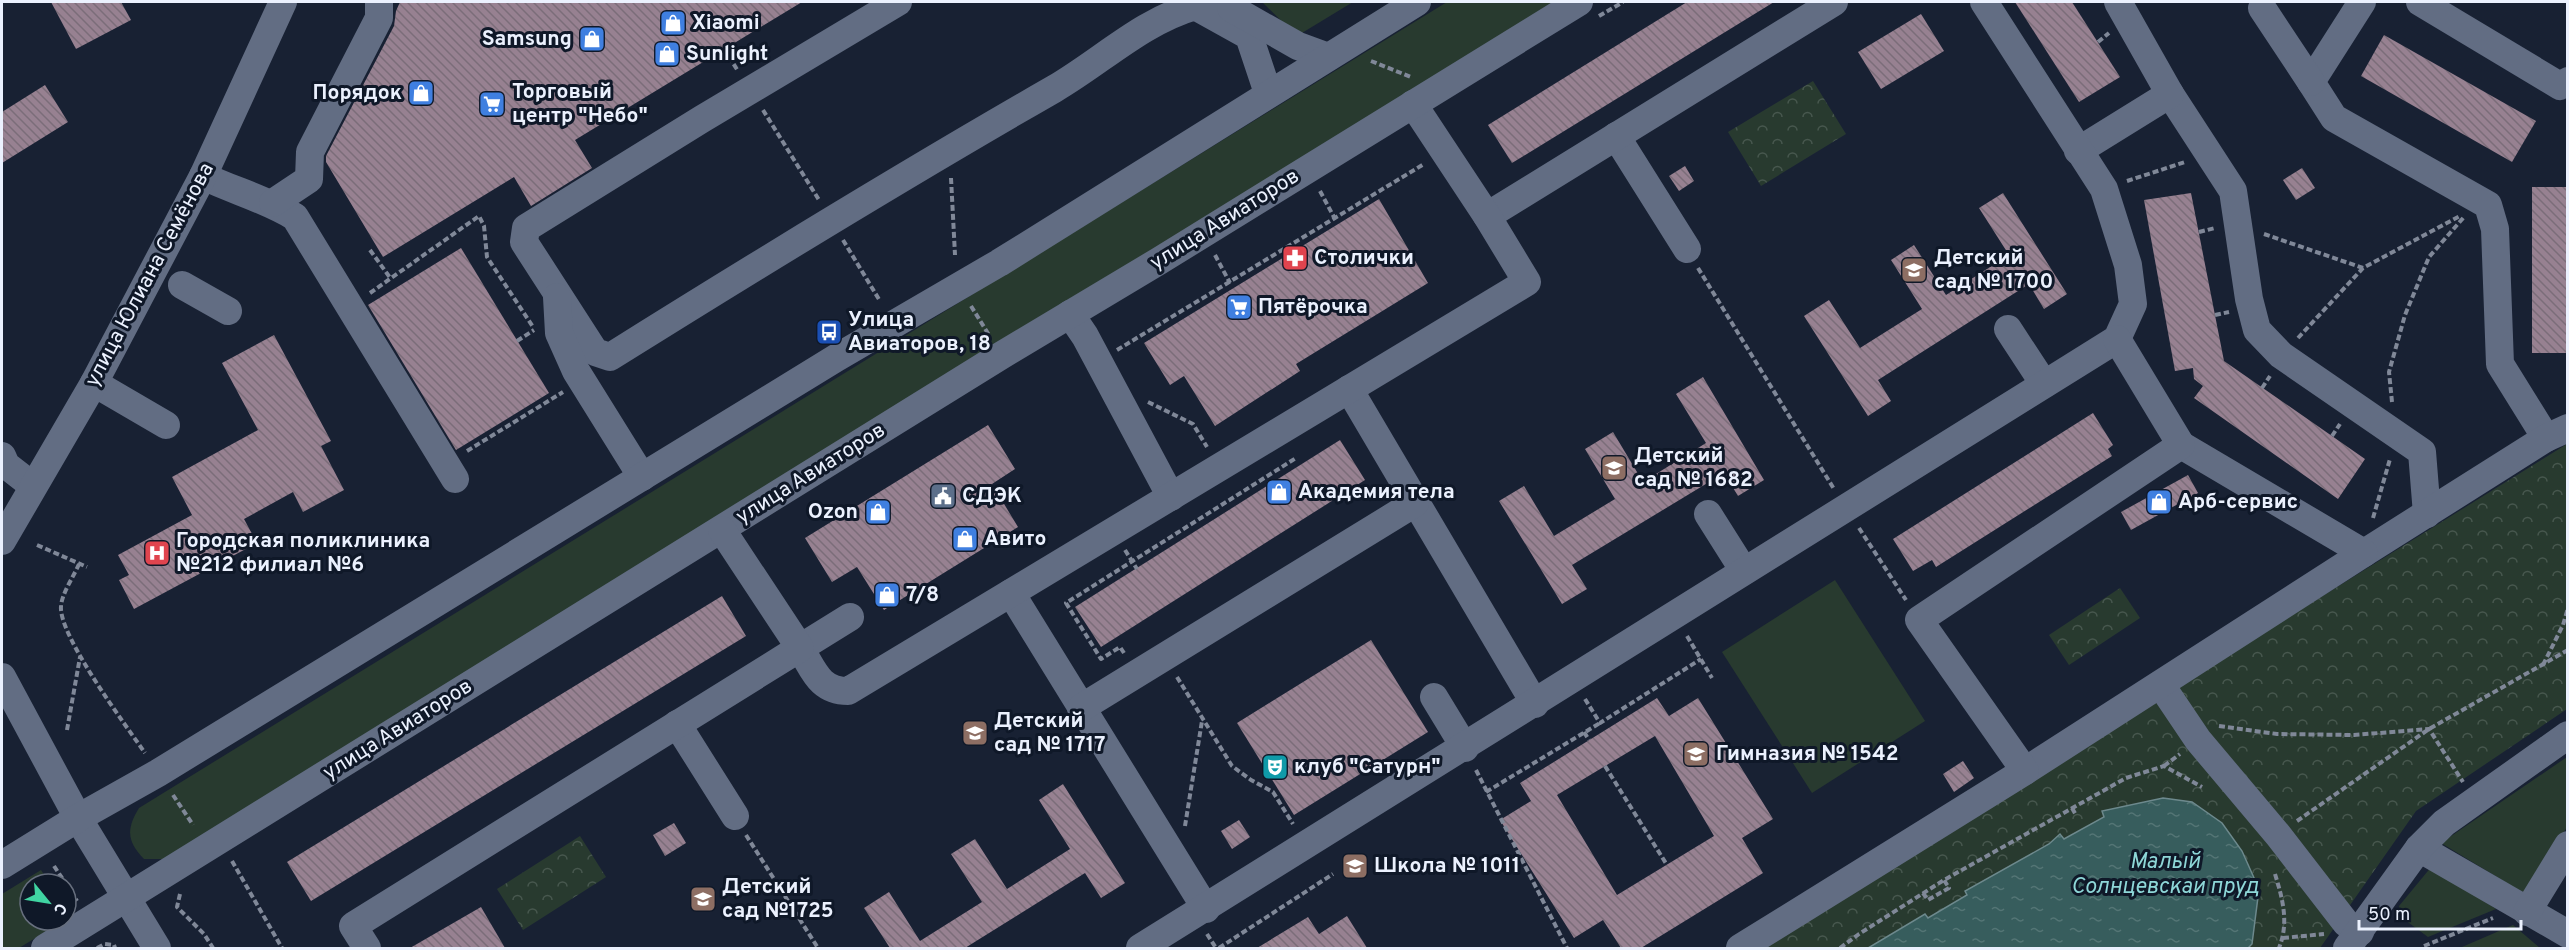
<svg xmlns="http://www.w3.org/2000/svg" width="2569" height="950" font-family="Overpass,sans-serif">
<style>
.green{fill:#283a2f}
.park{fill:url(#park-crowns)}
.water{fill:url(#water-ripples);stroke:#6d898d;stroke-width:1.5}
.building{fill:url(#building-back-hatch);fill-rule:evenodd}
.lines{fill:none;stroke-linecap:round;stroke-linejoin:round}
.path{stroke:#808898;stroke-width:4;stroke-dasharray:6 3;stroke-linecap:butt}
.minor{stroke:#626d83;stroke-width:28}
.labels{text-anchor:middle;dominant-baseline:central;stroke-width:6;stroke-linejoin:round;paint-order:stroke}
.poi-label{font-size:21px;font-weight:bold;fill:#ebf1fe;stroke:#0f1828;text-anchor:start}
.street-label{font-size:21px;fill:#ebf1fe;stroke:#0f1828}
.water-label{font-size:22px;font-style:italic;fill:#8ed7d8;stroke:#0f1828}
</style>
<defs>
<pattern id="park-crowns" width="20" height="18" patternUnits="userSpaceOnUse" patternTransform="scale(1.5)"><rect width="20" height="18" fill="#283a2f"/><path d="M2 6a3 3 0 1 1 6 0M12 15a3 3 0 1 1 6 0" fill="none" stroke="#47574e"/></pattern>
<pattern id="water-ripples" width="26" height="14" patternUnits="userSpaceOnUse" patternTransform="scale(1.5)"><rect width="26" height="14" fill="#375d5d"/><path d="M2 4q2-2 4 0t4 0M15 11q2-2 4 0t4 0" fill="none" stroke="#547575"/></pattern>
<pattern id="building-back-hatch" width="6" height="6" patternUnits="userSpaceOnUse" patternTransform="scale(1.5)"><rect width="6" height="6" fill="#978191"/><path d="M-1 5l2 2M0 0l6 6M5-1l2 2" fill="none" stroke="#7b6d79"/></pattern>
</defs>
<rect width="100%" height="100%" fill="#182133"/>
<g class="green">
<path d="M1262 2H1353L1297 36Z"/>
<path d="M1447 2H1557L166 859H144C127 842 126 829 139 808Z"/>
<path d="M1835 580 1925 721 1812 793 1722 652Z"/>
<path d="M2567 757V827L2525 894 2441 843Z"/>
<path d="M2432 866 2496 909 2428 937 2401 917 2399 906Z"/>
<path d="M41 870 50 884H30V920H65L19 948H2V894Z"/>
<path d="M2513 925 2540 948 2462 947Z"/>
</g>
<g class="park">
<path d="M1813 81 1846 134 1761 186 1728 132Z"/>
<path d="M2567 444V709L2416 811 2320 948H1756Z"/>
<path d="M2120 588 2140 618 2069 665 2049 635Z"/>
<path d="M580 836 606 877 523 930 497 889Z"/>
</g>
<path class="water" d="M2163 798 2192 802 2222 823 2242 851 2259 889 2252 944 2248 948H1868L1925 914 1928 918 1967 895 1965 891 2049 844 2060 834 2064 839 2104 817 2102 811Z"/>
<g class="building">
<path d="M51 2H121L131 20 76 49Z"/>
<path d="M400 2H802L575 140 592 168 531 206 514 177 383 257 326 162V156L394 26 396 11Z"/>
<path d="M1687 2H1774L1512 163 1488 125Z"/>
<path d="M2015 2H2072L2120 77 2079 102Z"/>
<path d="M1921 14 1944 51 1881 89 1858 52Z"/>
<path d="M2384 35 2536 121 2512 162 2361 76Z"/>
<path d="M45 85 68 122 2 163V112Z"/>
<path d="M1685 166 1694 181 1679 191 1669 176Z"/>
<path d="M2302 168 2315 188 2296 200 2283 180Z"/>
<rect x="2532" y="187" width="36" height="166"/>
<path d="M2003 193 2067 294 2044 309 2029 284 1878 380 1891 401 1868 416 1804 316 1829 300 1860 348 1922 309 1891 260 1914 245 1946 295 2009 255 1979 208Z"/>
<path d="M2191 193 2224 361 2365 459 2338 499 2194 398 2203 386 2194 379 2193 368 2175 371 2144 200Z"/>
<path d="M1379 199 1428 283 1296 364 1300 371 1215 426 1184 376 1170 385 1144 343Z"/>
<path d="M461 248 549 393 456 450 368 305Z"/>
<path d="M274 335 331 441 321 446 344 490 303 512 293 492 244 519 257 543 134 609 119 580 129 575 118 555 192 515 172 477 258 430 222 363Z"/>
<path d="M1703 377 1764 480 1738 496 1724 473 1572 565 1587 589 1562 604 1499 501 1524 486 1554 536 1615 499 1585 449 1613 432 1643 482 1706 443 1676 394Z"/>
<path d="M2093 413 2113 445 2108 449 2112 456 1936 567 1932 560 1913 571 1893 539Z"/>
<path d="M988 425 1015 469 992 484 1018 527 884 610 857 567 832 582 805 538Z"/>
<path d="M1340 440 1365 480 1101 647 1075 607Z"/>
<path d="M2188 475 2198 493 2131 530 2121 512Z"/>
<path d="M722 596 746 636 311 901 287 862Z"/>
<path d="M1371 640 1428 732 1294 815 1237 723Z"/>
<path d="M1657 698 1669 716 1698 698 1773 819 1742 838 1763 873 1641 948H1621L1603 920 1574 938 1500 820 1531 801 1520 783ZM1655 736 1714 836 1617 895 1557 795Z"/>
<path d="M1963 761 1974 778 1954 792 1943 774Z"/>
<path d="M1063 784 1125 883 1101 898 1085 873 965 948H890L864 908 889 892 920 941 982 902 951 854 975 839 1007 889 1070 849 1039 800Z"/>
<path d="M1239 820 1250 837 1232 849 1221 831Z"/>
<path d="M674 823 686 843 665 856 653 835Z"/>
<path d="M481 907 505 948H410Z"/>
<path d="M1347 916 1367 948H1257L1308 917 1319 934Z"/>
</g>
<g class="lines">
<g class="path">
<path d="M1599 16 1623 2"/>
<path d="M2098 42 2109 33"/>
<path d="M724 49 738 71"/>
<path d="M1371 61 1411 77"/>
<path d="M763 110 819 200"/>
<path d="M951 178 955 255"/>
<path d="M2127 181 2185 162"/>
<path d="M1320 191 1335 219"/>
<path d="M2199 232 2215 228"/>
<path d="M2264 234 2363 268"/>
<path d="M843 240 880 301"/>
<path d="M370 250 391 279"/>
<path d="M1215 255 1230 283"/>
<path d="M1698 268 1834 489"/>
<path d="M370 293 479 216 484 226 487 257 533 327"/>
<path d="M971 306 989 335"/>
<path d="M2215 315 2229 312"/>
<path d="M2298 338 2363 268 2460 216"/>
<path d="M517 341 534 330"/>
<path d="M1117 350 1424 164"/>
<path d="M2262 388 2270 376"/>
<path d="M1148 402 1193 424 1207 447"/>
<path d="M2392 402 2389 372 2405 315 2429 257 2464 217"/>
<path d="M2332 436 2340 424"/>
<path d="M467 451 563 392"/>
<path d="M2373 518 2390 459"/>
<path d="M1859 528 1906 600"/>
<path d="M37 545 87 567"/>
<path d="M1125 550 1137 569"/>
<path d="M79 564C74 576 62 593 61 606 58 635 127 727 145 753"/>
<path d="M1687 636 1712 678"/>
<path d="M1124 653 1120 647 1101 659 1066 603 1296 458"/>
<path d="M2543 665 2563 625 2568 608"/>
<path d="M1177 677 1232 766 1251 780 1273 792 1293 824"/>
<path d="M1585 699 1600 723 1701 659"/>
<path d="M2219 726 2277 734 2354 735 2429 729 2463 782"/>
<path d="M67 730 80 657"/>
<path d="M1584 732 1589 740"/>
<path d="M1605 766 1667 865"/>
<path d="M2164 766 2180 754"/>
<path d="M1476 770 1567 948"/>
<path d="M1486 792 1600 723"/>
<path d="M173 795 193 825"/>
<path d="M2072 808 2076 815"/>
<path d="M2297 821 2429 729 2568 650"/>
<path d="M1185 826 1202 721"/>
<path d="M746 835 818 948"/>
<path d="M232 861 282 948"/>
<path d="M54 866 66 884"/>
<path d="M2275 874C2283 900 2289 923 2279 948"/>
<path d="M66 884 77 901"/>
<path d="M1923 893 1928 900 1949 888 1944 880"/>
<path d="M180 894 177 907 204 934 213 948"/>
<path d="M1207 934 1216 948"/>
<path d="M2283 938 2324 934"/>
<path d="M2424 946 2493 918"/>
<path d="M97 948 105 944 114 945 115 948"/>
<path d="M1219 948 1333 874"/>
<path d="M1840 948 1859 934 1944 880 2126 778 2164 766 2202 787"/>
</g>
<g class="minor">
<path d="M898 2 702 119 526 228 524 242 595 352 610 357C757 265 904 175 1054 89 1102 61 1141 22 1195 6L1249 36 1268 93"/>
<path d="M2362 2 2311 82 2334 118 2488 205 2495 229 2500 364 2546 438"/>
<path d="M2420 2 2560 86 2568 81"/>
<path d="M1231 8 1298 46 1328 57"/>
<path d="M2262 8 2311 82"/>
<path d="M2170 94 2233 191 2249 299 2257 330 2281 355 2422 452 2427 514"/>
<path d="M1616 136 1687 249"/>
<path d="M2078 151 2170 94 2118 2"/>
<path d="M203 176C234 191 266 199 295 217L455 479"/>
<path d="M273 203 309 179 310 152 379 18V2"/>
<path d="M1487 216 1834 2"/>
<path d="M182 285 228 311"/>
<path d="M557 297 559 333 576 371 642 477"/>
<path d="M1070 314 1085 336 1171 497"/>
<path d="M2008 329 2044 384"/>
<path d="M94 383 166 425"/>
<path d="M1349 389 1535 704"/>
<path d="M2 456 6 465 33 486"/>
<path d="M1708 514 1744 571"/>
<path d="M2 541 94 383 203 176 283 2"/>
<path d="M2364 553 2546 438 2568 428"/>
<path d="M1011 593 1206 909"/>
<path d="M850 617 800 648C814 670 819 691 848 691L1527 282 1487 216 1413 104"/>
<path d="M2 677 78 818 157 948"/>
<path d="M2161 685 2198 740 2278 835 2346 923 2360 932"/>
<path d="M1434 697 1465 748"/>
<path d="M1081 708 1415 503"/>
<path d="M677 724 735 816"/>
<path d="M2025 771 2364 553 2181 445"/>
<path d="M2419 848 2568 934"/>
<path d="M2 865 78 818 158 773 836 358 999 263 1417 2"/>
<path d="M2527 912 2568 845"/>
<path d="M45 948 1002 355 1159 261 1579 2"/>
<path d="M367 948 353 926 800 648 722 530"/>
<path d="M1140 948 2117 339 2133 304 2128 265 2104 189 1984 2"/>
<path d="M1740 948 2025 771 1919 620 2181 445 2117 339"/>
<path d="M2347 948 2419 848 2444 823 2568 735"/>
</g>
</g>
<defs>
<symbol id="shop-square" viewBox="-11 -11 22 22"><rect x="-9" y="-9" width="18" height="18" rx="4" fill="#3f7fe0" stroke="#0f1828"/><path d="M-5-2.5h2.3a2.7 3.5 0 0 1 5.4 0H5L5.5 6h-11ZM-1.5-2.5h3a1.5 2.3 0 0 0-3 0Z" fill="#fff"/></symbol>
<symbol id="supermarket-square" viewBox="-11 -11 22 22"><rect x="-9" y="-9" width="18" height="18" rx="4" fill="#3f7fe0" stroke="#0f1828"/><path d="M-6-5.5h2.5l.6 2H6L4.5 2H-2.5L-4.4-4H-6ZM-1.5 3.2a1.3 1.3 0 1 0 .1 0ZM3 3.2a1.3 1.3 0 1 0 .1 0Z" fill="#fff"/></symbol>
<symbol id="pharmacy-square" viewBox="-11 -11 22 22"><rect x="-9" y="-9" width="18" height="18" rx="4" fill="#e0444e" stroke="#0f1828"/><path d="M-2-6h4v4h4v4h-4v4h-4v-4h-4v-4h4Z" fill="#fff"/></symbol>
<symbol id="school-square" viewBox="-11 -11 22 22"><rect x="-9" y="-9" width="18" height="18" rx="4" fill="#8d6e63" stroke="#0f1828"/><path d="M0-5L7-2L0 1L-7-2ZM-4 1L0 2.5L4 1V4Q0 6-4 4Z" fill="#fff"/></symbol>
<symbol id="bus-square" viewBox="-11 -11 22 22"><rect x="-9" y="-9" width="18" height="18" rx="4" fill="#1a4fb4" stroke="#0f1828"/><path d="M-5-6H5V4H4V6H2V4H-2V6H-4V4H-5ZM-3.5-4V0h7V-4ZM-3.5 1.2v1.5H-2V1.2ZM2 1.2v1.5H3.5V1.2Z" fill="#fff"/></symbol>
<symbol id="civic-square" viewBox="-11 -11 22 22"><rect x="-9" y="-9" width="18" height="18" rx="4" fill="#5c6f8a" stroke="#0f1828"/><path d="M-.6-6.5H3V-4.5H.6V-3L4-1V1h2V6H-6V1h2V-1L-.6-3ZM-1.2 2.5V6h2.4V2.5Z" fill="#fff"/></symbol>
<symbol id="hospital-square" viewBox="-11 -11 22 22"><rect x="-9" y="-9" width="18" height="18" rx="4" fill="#e0444e" stroke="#0f1828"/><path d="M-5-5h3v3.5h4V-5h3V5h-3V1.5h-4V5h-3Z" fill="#fff"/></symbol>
<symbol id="theatre-square" viewBox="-11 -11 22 22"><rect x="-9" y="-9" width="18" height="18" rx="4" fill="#0f9aa8" stroke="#0f1828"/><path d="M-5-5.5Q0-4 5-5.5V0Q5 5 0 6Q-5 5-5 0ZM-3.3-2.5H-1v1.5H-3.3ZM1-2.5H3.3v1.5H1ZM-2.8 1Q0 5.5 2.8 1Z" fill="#fff"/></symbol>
</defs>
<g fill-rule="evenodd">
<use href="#shop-square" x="658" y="8" width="30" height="30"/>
<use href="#shop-square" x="577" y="24" width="30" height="30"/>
<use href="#shop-square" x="652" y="39" width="30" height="30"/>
<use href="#shop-square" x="406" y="78" width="30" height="30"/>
<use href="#supermarket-square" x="477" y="89" width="30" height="30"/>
<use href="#pharmacy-square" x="1280" y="243" width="30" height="30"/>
<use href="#school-square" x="1899" y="255" width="30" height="30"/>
<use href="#supermarket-square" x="1224" y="292" width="30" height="30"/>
<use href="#bus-square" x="814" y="317" width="30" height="30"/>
<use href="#school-square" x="1599" y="453" width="30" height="30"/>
<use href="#shop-square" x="1264" y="477" width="30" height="30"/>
<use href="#civic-square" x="928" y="481" width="30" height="30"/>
<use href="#shop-square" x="2144" y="487" width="30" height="30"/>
<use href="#shop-square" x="863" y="497" width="30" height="30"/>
<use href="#shop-square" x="950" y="524" width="30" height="30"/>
<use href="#hospital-square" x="142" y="538" width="30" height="30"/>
<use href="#shop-square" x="872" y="580" width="30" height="30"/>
<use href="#school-square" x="960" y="718" width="30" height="30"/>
<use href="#school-square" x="1681" y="739" width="30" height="30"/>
<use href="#theatre-square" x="1260" y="752" width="30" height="30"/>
<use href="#school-square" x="1340" y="851" width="30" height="30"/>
<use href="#school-square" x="688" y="884" width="30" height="30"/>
</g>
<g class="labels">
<g class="poi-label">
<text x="692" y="23">Xiaomi</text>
<text x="572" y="39" text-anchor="end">Samsung</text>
<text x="686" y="54">Sunlight</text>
<text x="512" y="92">Торговый<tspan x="512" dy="24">центр "Небо"</tspan></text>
<text x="402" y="93" text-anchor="end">Порядок</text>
<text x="1314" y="258">Столички</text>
<text x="1934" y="258">Детский<tspan x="1934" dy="24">сад № 1700</tspan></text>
<text x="1258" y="307">Пятёрочка</text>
<text x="848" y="320">Улица<tspan x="848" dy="24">Авиаторов, 18</tspan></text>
<text x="1634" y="456">Детский<tspan x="1634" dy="24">сад № 1682</tspan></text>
<text x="1298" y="492">Академия тела</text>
<text x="962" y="496">СДЭК</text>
<text x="2178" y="502">Арб-сервис</text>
<text x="858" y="512" text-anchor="end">Ozon</text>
<text x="984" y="539">Авито</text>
<text x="176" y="541">Городская поликлиника<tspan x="176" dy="24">№212 филиал №6</tspan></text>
<text x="906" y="595">7/8</text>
<text x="994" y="721">Детский<tspan x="994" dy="24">сад № 1717</tspan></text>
<text x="1716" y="754">Гимназия № 1542</text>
<text x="1294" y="767">клуб "Сатурн"</text>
<text x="1374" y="866">Школа № 1011</text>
<text x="722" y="887">Детский<tspan x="722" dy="24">сад №1725</tspan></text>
</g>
<g class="street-label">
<text transform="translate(1225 220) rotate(-32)">улица Авиаторов</text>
<text transform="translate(150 275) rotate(-62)">улица Юлиана Семёнова</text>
<text transform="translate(811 474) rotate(-32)">улица Авиаторов</text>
<text transform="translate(398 730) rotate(-32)">улица Авиаторов</text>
</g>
<g class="water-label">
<text x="2165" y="862">Малый<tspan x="2165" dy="25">Солнцевскаи пруд</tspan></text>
</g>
</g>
<rect width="2569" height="950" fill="none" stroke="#ebf1fe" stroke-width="6"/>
<g transform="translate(48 902) rotate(120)"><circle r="28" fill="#0f1828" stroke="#676f7e" stroke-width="1.5"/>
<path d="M0-4.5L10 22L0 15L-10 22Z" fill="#40d4a2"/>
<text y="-9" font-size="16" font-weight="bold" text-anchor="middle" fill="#ebf1fe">С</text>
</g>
<path d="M2359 920v9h162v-9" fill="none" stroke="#ebf1fe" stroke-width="3"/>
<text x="2368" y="920" font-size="18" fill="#ebf1fe" stroke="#0f1828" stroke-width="4.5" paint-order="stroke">50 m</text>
</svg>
